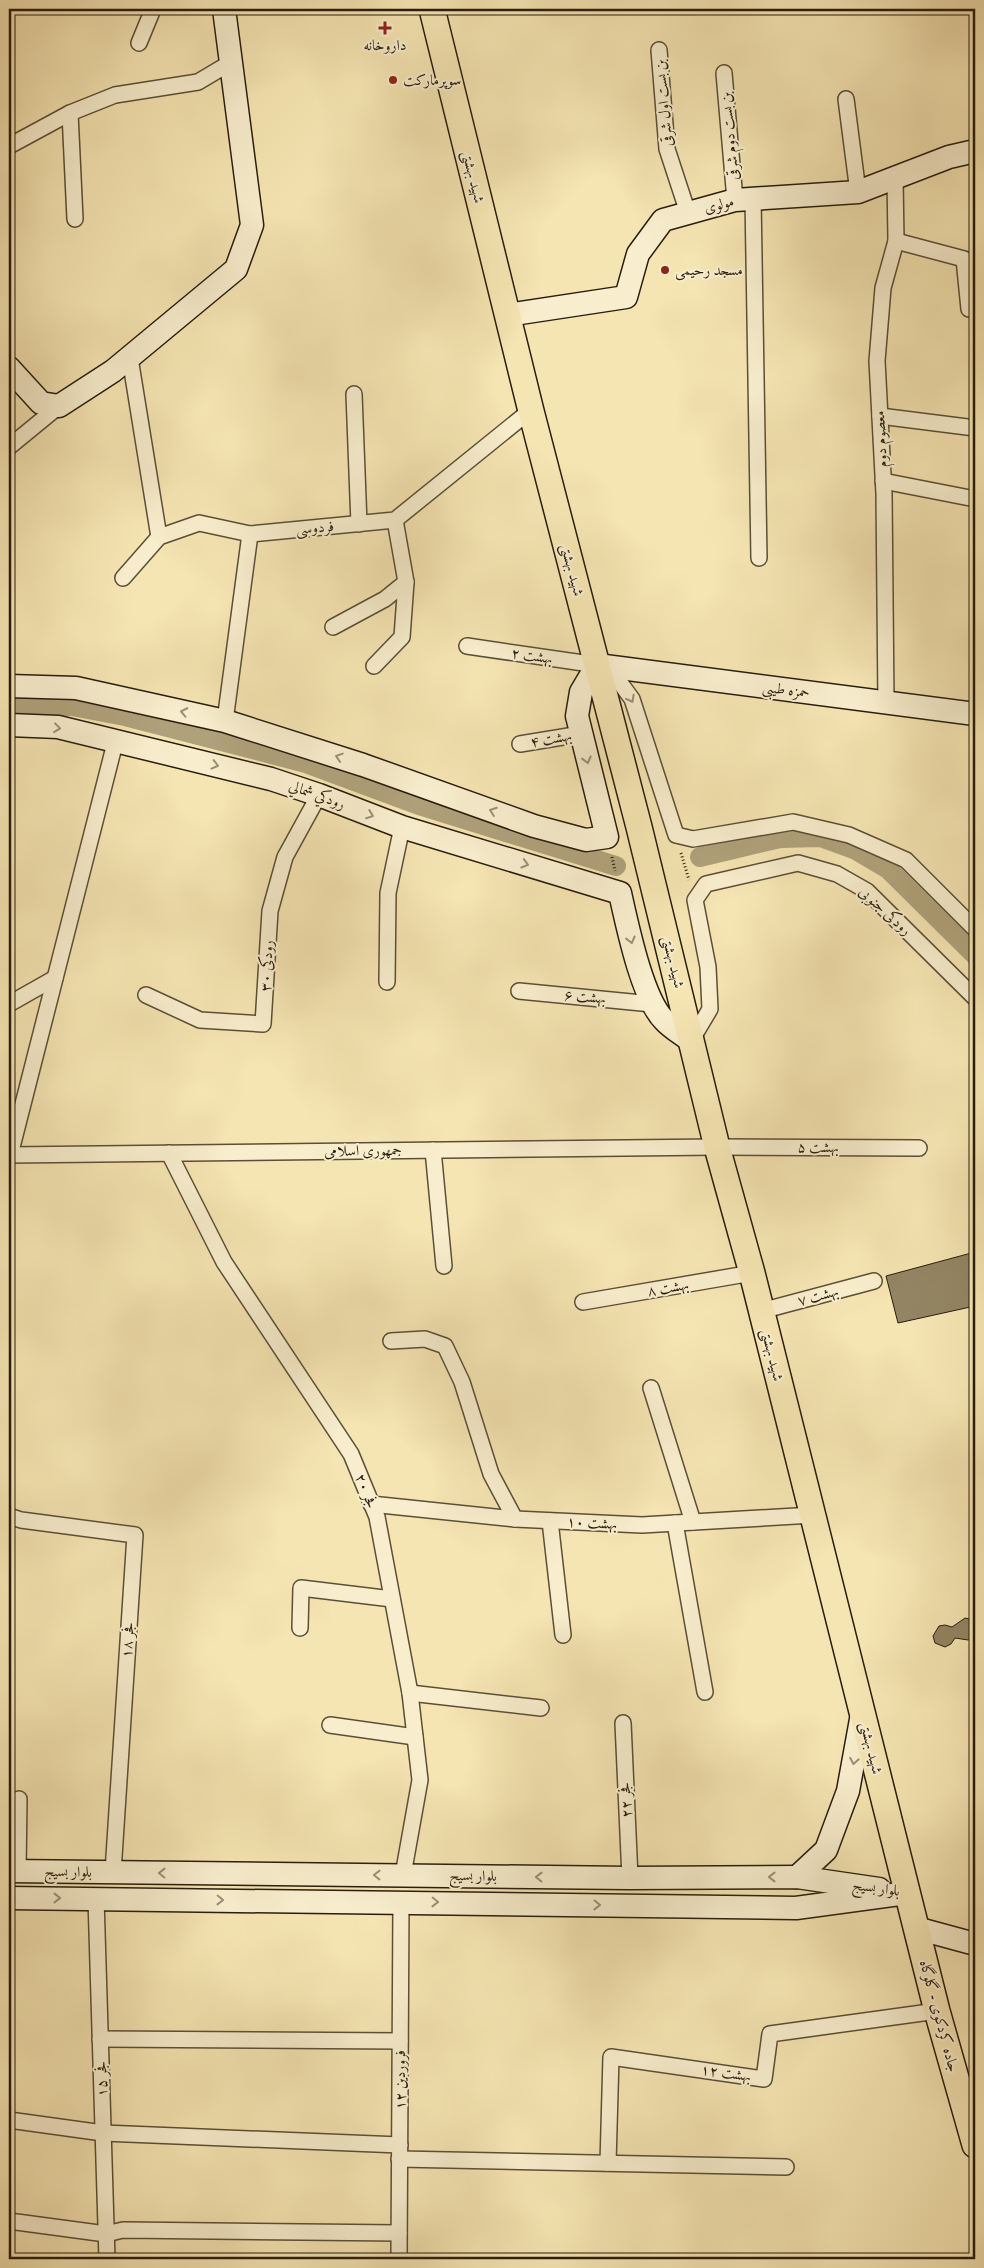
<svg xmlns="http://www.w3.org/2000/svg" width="984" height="2268" font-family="'IM FELL DW Pica',Amiri,serif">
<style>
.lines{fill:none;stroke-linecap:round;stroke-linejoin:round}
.canal{stroke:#afa17a;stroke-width:20}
.building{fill:#938563;stroke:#281d0d}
.street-casing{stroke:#5b4f36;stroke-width:18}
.secondary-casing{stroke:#281d0d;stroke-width:25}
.primary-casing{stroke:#281d0d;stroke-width:28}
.path{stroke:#281d0d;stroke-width:3;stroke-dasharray:1 2.5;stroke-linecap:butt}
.street{stroke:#f8eecd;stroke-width:15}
.secondary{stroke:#f8eecd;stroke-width:22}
.primary{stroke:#f5e5b2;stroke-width:25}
.oneway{stroke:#9a9077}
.poi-dot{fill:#8f2418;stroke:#f8eecd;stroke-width:2}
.labels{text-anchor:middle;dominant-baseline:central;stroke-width:4;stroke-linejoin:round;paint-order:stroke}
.poi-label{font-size:15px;fill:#281d0d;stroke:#f8eecd;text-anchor:start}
.street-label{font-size:15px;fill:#281d0d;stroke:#f8eecd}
</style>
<rect width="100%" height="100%" fill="#f5e5b2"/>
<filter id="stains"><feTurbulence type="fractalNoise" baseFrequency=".004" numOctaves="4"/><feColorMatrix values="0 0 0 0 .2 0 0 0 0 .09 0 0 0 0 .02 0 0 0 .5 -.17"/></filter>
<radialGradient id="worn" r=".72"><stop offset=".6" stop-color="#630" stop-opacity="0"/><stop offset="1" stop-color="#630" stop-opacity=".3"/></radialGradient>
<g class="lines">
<g class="canal">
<path d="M9 705 72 706 125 716 306 763 422 806 616 866"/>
<path d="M700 857 780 838 821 837 854 849 888 869 975 955"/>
</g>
</g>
<g class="building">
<path d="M975 1252V1306L898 1323 886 1276Z"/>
<path d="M965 1618 975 1620V1638L968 1640 955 1638 951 1644 945 1647 935 1643 933 1636 939 1626 945 1625 952 1627Z"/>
</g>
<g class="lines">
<defs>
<g id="street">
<path d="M139 43 153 9"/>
<path d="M659 50 667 149 688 213"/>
<path d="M724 73 735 200"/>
<path d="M846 99 858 192"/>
<path d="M70 113 75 219"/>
<path d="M9 146 70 113 115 95 198 82 230 63"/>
<path d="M753 198 759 558"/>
<path d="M896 241 964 259 969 309"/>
<path d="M130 358 159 537"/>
<path d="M354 394 359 524"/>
<path d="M880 416 975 428"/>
<path d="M9 447 59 406"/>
<path d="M883 481 970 498"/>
<path d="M123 578 159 537 199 523 250 534"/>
<path d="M333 627 385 599 406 582 395 520"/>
<path d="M467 646 597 665 621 684 632 699 676 835 693 839 793 822 849 835 906 860 975 929"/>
<path d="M374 666 402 637 406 582"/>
<path d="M886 703 884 494 877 361 883 288 896 241 895 178"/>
<path d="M225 721 250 534 395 520 531 410"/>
<path d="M520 744 581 734"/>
<path d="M387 982 388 893 402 827"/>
<path d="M519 991 652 1004"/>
<path d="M146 995 200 1020 263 1024 270 911 285 857 319 795"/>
<path d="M9 1004 55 978"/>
<path d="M691 1041 710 1009 708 967 695 900 706 884 798 863 837 874 867 891 975 998"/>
<path d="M433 1150 444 1266"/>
<path d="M169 1153 224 1262 351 1454 377 1517 410 1693 420 1780 403 1875"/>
<path d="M9 1155 717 1147 919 1148"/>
<path d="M10 1155 116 739"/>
<path d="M583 1302 752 1273"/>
<path d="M761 1311 874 1281"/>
<path d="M391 1341 425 1339 445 1346 462 1382 491 1474 515 1519"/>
<path d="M651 1388 693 1522"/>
<path d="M371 1504 515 1519 642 1525 813 1515"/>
<path d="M9 1516 21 1520 135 1535 113 1872"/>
<path d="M550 1521 563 1635"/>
<path d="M675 1523 705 1692"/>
<path d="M300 1628 301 1588 392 1599"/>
<path d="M410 1693 541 1708"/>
<path d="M623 1723 630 1878"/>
<path d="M330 1725 415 1737"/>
<path d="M18 1871 19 1799"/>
<path d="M96 1899 107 2259"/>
<path d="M100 2039 400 2041"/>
<path d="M9 2120 103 2133 400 2145"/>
<path d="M399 2159 786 2167"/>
<path d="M608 2163 611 2057 764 2079 770 2034 937 2011"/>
<path d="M9 2221 106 2234 123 2230 399 2233"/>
<path d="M399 2259 401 1902"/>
</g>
<g id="secondary">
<path d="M507 315 626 297 638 254 663 220 735 200 858 192 949 157 975 151"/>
<path d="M9 368 41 403 59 406 113 371 236 269 252 225 224 9"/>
<path d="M9 686 76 688 225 721 363 765 534 826 586 840 607 837 577 716 581 692 597 665 975 714"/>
<path d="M9 725 58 727 271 779 319 795 402 827 620 893C627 924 642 998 664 1020 671 1028 682 1034 691 1041"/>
<path d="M9 1871 630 1878 797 1877 879 1889"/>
<path d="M797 1877 826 1850 848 1791 862 1714"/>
<path d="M9 1898 796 1908 907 1893"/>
<path d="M916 1928 975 1944"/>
</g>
<path id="primary" d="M432 9 531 411 639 827 717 1147 752 1273 937 2011 975 2145"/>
</defs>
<use href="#street" class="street-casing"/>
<use href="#secondary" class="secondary-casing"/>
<use href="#primary" class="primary-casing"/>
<g class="path">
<path d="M681 853 689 880"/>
<path d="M612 857 615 871"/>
</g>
<use href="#street" class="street"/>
<use href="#secondary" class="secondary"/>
<use href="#primary" class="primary"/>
</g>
<defs><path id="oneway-chevron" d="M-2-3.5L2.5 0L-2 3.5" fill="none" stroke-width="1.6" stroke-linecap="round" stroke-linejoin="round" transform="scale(1.25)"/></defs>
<g class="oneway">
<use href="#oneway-chevron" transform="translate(631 699) rotate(62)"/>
<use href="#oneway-chevron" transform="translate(184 712) rotate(-168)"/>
<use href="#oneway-chevron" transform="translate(57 728) rotate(7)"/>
<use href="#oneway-chevron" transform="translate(339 757) rotate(-162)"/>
<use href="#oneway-chevron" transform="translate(587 760) rotate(76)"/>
<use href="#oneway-chevron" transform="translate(215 765) rotate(14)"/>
<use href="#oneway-chevron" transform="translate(493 811) rotate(-160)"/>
<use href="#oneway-chevron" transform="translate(370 815) rotate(21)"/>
<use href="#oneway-chevron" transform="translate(525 864) rotate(17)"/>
<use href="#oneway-chevron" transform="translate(631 940) rotate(76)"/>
<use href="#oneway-chevron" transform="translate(854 1761) rotate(100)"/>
<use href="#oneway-chevron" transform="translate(162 1873) rotate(-179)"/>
<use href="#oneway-chevron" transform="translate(377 1875) rotate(-179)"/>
<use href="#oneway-chevron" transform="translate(539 1877) rotate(-179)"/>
<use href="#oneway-chevron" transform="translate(772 1877) rotate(180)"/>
<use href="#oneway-chevron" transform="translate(57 1898)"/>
<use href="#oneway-chevron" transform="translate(220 1900) rotate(1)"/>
<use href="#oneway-chevron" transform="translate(435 1902) rotate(1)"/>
<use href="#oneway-chevron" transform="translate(597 1905) rotate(1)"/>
</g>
<g class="poi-dot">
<path d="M382.5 20.5h5v5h5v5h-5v5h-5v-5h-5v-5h5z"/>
<circle cx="393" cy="80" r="5"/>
<circle cx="665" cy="270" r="5"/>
</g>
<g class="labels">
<g class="poi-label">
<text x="385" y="45" text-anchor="middle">داروخانه</text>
<text x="403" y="80">سوپرمارکت</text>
<text x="675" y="270">مسجد رحیمی</text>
</g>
<g class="street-label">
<text transform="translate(664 103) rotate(-95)">بن بست اول شرقی</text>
<text transform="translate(730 136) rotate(-95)">بن بست دوم شرقی</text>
<text transform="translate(473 177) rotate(76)">شهید بهشتی</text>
<text transform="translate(719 205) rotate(-14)">مولوی</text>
<text transform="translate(881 439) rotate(-93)">معصوم دوم</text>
<text transform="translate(315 528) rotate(-5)">فردوسی</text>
<text transform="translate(572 570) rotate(75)">شهید بهشتی</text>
<text transform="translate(532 656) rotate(8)">بهشت ۲</text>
<text transform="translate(786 690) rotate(7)">حمزه طیبی</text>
<text transform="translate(551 739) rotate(-10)">بهشت ۴</text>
<text transform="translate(317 795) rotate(20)">رودکي شمالي</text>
<text transform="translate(885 911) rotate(42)">رودکی جنوبی</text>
<text transform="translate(673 962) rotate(76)">شهید بهشتی</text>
<text transform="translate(267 966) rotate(-87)">رودکی ۳۰</text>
<text transform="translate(585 997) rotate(5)">بهشت ۶</text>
<text x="818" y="1147">بهشت ۵</text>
<text transform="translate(363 1151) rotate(-1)">جمهوری اسلامی</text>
<text transform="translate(668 1288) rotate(-10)">بهشت ۸</text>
<text transform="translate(818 1296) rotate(-15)">بهشت ۷</text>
<text transform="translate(772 1355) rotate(76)">شهید بهشتی</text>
<text transform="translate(366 1491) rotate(68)">فجر ۲۰</text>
<text transform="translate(592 1523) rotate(3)">بهشت ۱۰</text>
<text transform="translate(128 1640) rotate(-86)">فجر ۱۸</text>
<text transform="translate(871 1748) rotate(76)">شهید بهشتی</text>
<text transform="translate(626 1800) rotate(-93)">فجر ۲۲</text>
<text transform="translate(68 1872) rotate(1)">بلوار بسیج</text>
<text transform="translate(473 1876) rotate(1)">بلوار بسیج</text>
<text transform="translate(876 1888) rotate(8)">بلوار بسیج</text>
<text transform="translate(939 2016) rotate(75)">جاده کردکوی - گلوگاه</text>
<text transform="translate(726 2073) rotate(8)">بهشت ۱۲</text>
<text transform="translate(102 2079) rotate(-92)">فجر ۱۵</text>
<text transform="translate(400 2080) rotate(-90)">۱۲ فروردین</text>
</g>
</g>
<rect width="984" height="2268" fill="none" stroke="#f5e5b2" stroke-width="30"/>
<rect x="10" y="10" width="964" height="2248" fill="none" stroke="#281d0d" stroke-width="2.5"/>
<rect x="15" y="15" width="954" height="2238" fill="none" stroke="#281d0d"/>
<rect width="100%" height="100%" filter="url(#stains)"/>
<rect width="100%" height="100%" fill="url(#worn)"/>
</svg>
